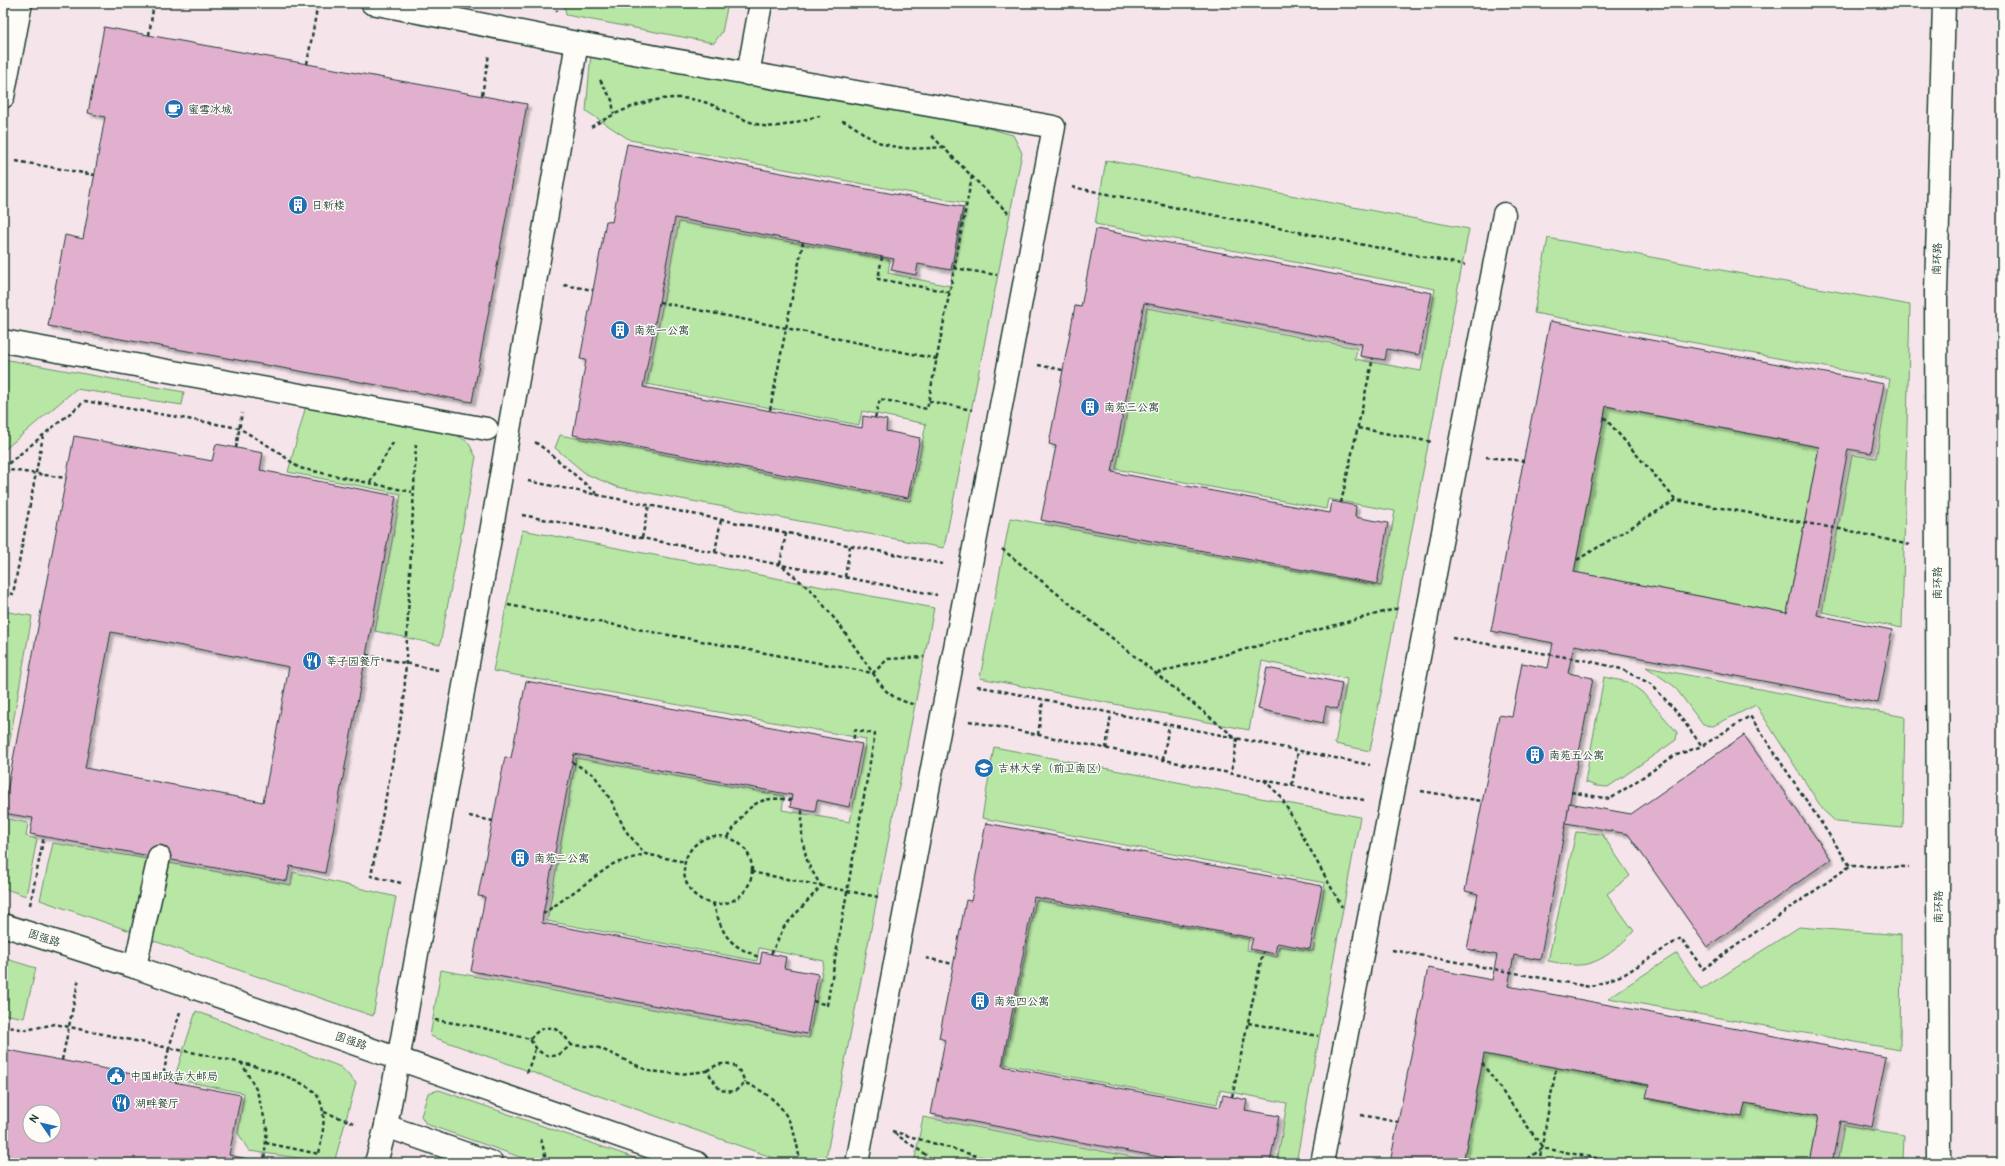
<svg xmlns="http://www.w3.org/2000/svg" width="2005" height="1166" font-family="Pangolin,'LXGW WenKai TC',sans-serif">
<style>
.built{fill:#f5e5eb;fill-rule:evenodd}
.green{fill:#b8e6a5;stroke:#6c926c}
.building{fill:#e1b0cf;stroke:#1f3d34;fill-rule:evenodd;filter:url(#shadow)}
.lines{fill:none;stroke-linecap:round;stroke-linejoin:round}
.minor-casing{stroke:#1f3d34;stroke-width:25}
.path{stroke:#1f3d34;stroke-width:2.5;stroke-dasharray:4 3;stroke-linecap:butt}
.minor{stroke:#fdfcf7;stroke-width:22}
.labels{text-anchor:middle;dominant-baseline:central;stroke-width:3;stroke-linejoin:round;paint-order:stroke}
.poi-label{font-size:11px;fill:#1f3d34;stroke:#fdfcf7;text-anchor:start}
.street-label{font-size:11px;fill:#1f3d34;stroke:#fdfcf7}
</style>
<defs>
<filter id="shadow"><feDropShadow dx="3.5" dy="3.5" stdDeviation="1" flood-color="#0004"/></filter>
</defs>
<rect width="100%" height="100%" fill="#fdfcf7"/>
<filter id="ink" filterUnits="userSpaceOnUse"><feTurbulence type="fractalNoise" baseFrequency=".025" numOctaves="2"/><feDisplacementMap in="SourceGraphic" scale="8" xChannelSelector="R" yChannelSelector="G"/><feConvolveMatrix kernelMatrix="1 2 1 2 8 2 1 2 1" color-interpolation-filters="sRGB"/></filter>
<g filter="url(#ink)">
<path class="built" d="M3 3H2002V1163H3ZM30 1112H54V1136H30Z"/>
<g class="green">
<path d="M564 3H728L722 32 714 43 566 15Z"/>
<path d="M591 53 966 122 1013 135 1022 153 944 548 617 487 586 474 555 448 560 435 910 501 926 424 862 411 859 425 647 384 679 222 890 260 888 273 950 286 965 203 630 140 586 111Z"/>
<path d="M1106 160 1469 229 1370 751 1335 744 1347 679 1262 661 1249 730 980 678 1010 518 1381 586 1395 511 1328 499 1326 509 1116 469 1147 308 1357 348 1355 359 1421 371 1435 289 1095 224Z"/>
<path d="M1548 238 1910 305 1902 628 1822 612 1852 455 1876 458 1890 379 1534 313Z"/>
<path d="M3 359 184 392 182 405 76 389 3 451Z"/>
<path d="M317 405 455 434 468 442 476 457 440 645 375 631 401 494 288 472 305 409Z"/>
<path d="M1606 406 1819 447 1787 613 1574 572Z"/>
<path d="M522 530 934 608 825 1163H788L430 1036 441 970 809 1038 824 961 759 948 757 961 547 921 576 758 784 796 782 810 850 822 866 739 493 671Z"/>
<path d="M3 611 32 616 3 779Z"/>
<path d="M1646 667 1905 717 1903 828 1836 822 1823 810 1756 705 1713 726 1703 725 1674 686Z"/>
<path d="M1604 677 1628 682 1642 692 1677 732 1676 740 1608 787 1596 786 1585 782Z"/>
<path d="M994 747 1360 817 1296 1163H1277L1287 1103 1220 1090 1217 1104 1004 1064 1036 900 1249 939 1247 950 1277 957 1279 946 1313 951 1325 883 982 818Z"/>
<path d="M3 818 28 823 26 836 37 839 26 896 3 888Z"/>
<path d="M1576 832 1602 834 1630 876 1607 894 1634 931C1618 948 1598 967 1573 965 1565 965 1556 962 1548 961Z"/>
<path d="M53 843 148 859 133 932 40 900Z"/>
<path d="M169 863 291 885 293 872 396 897 373 1016 151 940Z"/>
<path d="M1799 927 1901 935 1900 1050 1608 998 1677 953 1701 990Z"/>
<path d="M3 958 36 968 24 1018 3 1014Z"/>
<path d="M196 1011 341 1067 356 1083 334 1163 249 1151 238 1133 244 1093 174 1079Z"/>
<path d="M1484 1054 1649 1085 1646 1099 1742 1117 1745 1103 1818 1116 1809 1163H1463Z"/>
<path d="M439 1090 649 1163H537L426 1124 421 1116 428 1093Z"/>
<path d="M923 1117 1164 1163H914Z"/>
<path d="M1844 1125 1904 1135 1903 1163H1837Z"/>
</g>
<g class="building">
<path d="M104 27 527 104 472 402 48 326 65 235 83 239 105 117 88 113Z"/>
<path d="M627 144 963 207 951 270 918 264 916 275 891 270 894 259 675 218 659 302 643 387 862 428 863 416 887 420 886 431 920 438 908 498 573 435 586 360 580 359 606 221 612 222Z"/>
<path d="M1096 229 1432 293 1419 355 1387 349 1385 360 1360 356 1362 344 1144 303 1112 472 1330 513 1332 501 1356 506 1355 517 1388 523 1377 584 1041 520 1056 446 1049 444 1063 370 1075 306 1081 307Z"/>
<path d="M1550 321 1884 384 1871 453 1848 449 1817 615 1892 630 1878 703 1574 645 1568 673 1593 678 1566 823 1540 960 1514 955 1508 986 1886 1057 1872 1127 1840 1121 1832 1163H1809L1818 1116 1745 1103 1742 1117 1646 1098 1649 1085 1484 1054 1463 1163H1390L1428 968 1492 980 1497 955 1467 949 1478 894 1465 891 1499 715 1512 717 1522 663 1548 668 1553 643 1491 631ZM1606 406 1819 447 1787 613 1574 572Z"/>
<path d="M74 436 212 461 216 444 263 453 260 470 396 496 325 873 290 866 287 881 30 834 33 818 3 813ZM111 632 289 667 263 802 85 768Z"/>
<path d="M1267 668 1342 683 1337 709 1326 706 1323 723 1258 709Z"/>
<path d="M526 681 862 744 849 807 817 800 815 812 790 807 792 795 574 754 543 914 542 923 760 964 762 952 786 957 784 968 818 974 807 1034 471 971 485 897 478 896 505 757 511 758Z"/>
<path d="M1744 735 1831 859 1707 947 1628 834 1566 823 1569 803 1631 814Z"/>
<path d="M986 823 1322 886 1310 949 1277 943 1275 954 1250 949 1253 938 1034 897 1002 1066 1220 1107 1223 1095 1247 1100 1245 1110 1279 1116 1270 1163H1192L931 1114 945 1040 939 1038 966 900 971 901Z"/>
<path d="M3 1049 241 1095 229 1155 248 1159V1163H3ZM30 1112H54V1136H30Z"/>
</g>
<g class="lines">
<defs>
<g id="minor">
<path d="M372 3 577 43 1054 127 857 1163"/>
<path d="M748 74 761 3"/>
<path d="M3 97 21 3"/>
<path d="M3 341 487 429"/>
<path d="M3 925 135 967 697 1163"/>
<path d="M135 967 159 857"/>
<path d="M386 1126 492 1163"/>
<path d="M376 1163 386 1126 403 1033 577 43"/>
<path d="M1322 1163 1504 214"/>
<path d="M1939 1163 1936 292 1944 3"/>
</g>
</defs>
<use href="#minor" class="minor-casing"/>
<g class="path">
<path d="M555 3 557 11"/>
<path d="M149 35 154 3"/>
<path d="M307 64 318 3"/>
<path d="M600 80 612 100 614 114"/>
<path d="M482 95 489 54"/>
<path d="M842 121C852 123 860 132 869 137 892 151 917 149 943 147"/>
<path d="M591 127C624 107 666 90 704 102 723 108 744 122 764 126 782 129 802 119 820 116"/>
<path d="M932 136 1008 213"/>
<path d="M16 161 95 175"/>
<path d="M1072 187 1465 265"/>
<path d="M882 257 878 279 950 292"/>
<path d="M954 268 997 275"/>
<path d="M564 285 593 290"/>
<path d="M659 302 937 359"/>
<path d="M1038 365 1063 370"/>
<path d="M929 401 972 410"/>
<path d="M770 410 803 242"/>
<path d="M1604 417 1676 500"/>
<path d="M875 418 880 399 927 409 972 176"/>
<path d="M1358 428 1432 442"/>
<path d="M535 442 546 450 597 494"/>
<path d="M236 448 242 413"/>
<path d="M1486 457 1524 461"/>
<path d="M3 468 85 401 239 428 277 451 299 468 412 492"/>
<path d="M3 469 66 478"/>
<path d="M528 481 943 564"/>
<path d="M370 482 394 441"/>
<path d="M1341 503 1373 358"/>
<path d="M522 515 937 595"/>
<path d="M786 533 780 564 814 593 841 627 873 673 888 659 924 657"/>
<path d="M642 538 649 505"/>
<path d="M1002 549 1237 739 1231 773"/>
<path d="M715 552 721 520"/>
<path d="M1577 560 1676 500 1851 531 1909 545"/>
<path d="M845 577 850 546"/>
<path d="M3 592 13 594 43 436"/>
<path d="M508 605 873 673C886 694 892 698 915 705"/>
<path d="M1452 638 1589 661 1621 669 1651 684 1675 710 1702 746 1750 716 1850 866"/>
<path d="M366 655 438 670"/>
<path d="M1157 673 1399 608"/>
<path d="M977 686 1370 765"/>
<path d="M969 721 1364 800"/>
<path d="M1038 735 1043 700"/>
<path d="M1106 749 1111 714"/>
<path d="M1163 760 1169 725"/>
<path d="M572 762 594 775 612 802 625 830 645 854"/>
<path d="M1264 780 1281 797 1342 907"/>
<path d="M1292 785 1298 751"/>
<path d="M1421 791 1482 801"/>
<path d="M1571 792 1610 799 1674 756 1702 746"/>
<path d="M469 816 493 821"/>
<circle cx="718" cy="870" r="34"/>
<path d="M728 837C746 809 755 794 791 800"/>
<path d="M751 872 878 897"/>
<path d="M401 883 371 876 404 701 416 444"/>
<path d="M713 903C724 938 727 944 761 958"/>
<path d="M30 905 44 836"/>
<path d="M543 914 613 864 645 854 685 862"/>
<path d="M1392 950 1590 987 1625 974 1681 938 1703 969 1850 866 1909 867"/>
<path d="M771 954 784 927 821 886 808 864 802 840V809"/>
<path d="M926 958 953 964"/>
<path d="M813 1001 827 1005 875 734 855 730 853 742"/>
<path d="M435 1020 479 1027 530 1039C535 1049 544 1059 558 1055 562 1053 567 1048 571 1045L597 1047 649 1071 680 1074 707 1071 720 1090 734 1092 745 1083C784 1099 795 1123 800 1163"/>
<path d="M1248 1023 1318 1036"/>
<path d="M3 1026 26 1030 55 1024 169 1048 180 1012"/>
<path d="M530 1039C545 1020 560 1027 571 1045"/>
<path d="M62 1060 79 978"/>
<path d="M241 1062 257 1091 267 1128 264 1163"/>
<path d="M1482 1063 1543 1148"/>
<path d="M707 1071C724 1058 739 1062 745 1083"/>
<path d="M527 1073 535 1049"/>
<path d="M162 1080 169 1048C199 1054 304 1071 318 1097 328 1114 322 1135 319 1154L266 1143"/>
<path d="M1232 1097 1263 952"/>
<path d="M324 1112 357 1124"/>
<path d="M1361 1115 1398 1122"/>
<path d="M892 1131 1000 1163"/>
<path d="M894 1133 938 1163"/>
<path d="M541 1139 547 1163"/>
<path d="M1522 1163 1543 1148 1622 1163"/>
<path d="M1539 1163 1556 1068"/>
</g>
<use href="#minor" class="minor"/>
</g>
</g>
<defs>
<symbol id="cafe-disc" viewBox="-11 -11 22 22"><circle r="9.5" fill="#1f6fb2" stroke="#fdfcf7"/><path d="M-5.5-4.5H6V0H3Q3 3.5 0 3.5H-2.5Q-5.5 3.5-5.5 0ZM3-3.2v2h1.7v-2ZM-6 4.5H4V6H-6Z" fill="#fff"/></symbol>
<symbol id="building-disc" viewBox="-11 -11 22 22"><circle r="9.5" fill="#1f6fb2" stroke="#fdfcf7"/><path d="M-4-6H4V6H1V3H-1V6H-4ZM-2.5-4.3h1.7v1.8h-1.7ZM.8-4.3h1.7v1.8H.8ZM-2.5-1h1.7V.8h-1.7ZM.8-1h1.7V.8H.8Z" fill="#fff"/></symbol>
<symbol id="restaurant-disc" viewBox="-11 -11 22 22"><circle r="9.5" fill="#1f6fb2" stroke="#fdfcf7"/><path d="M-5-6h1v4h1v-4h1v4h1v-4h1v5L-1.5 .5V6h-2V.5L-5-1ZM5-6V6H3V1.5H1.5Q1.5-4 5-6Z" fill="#fff"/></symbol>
<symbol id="university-disc" viewBox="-11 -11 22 22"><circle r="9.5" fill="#1f6fb2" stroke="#fdfcf7"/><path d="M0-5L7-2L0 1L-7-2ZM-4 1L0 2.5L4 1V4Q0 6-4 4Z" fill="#fff"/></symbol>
<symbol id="civic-disc" viewBox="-11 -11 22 22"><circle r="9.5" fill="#1f6fb2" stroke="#fdfcf7"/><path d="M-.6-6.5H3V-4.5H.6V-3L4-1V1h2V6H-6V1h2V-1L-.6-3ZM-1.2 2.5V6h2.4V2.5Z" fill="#fff"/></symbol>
</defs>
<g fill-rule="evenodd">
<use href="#cafe-disc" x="163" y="98" width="22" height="22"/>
<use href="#building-disc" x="287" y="194" width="22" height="22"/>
<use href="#building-disc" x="609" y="319" width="22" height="22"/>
<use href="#building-disc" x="1079" y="396" width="22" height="22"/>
<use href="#restaurant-disc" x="301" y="650" width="22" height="22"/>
<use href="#building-disc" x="1524" y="744" width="22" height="22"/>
<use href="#university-disc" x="973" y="757" width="22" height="22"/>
<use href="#building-disc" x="509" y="847" width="22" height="22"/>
<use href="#building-disc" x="969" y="990" width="22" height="22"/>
<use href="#civic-disc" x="105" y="1065" width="22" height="22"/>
<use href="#restaurant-disc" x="110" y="1092" width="22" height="22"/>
</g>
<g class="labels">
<g class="poi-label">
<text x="188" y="109">蜜雪冰城</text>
<text x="312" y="205">日新楼</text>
<text x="634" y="330">南苑一公寓</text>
<text x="1104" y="407">南苑三公寓</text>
<text x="326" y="661">莘子园餐厅</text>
<text x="1549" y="755">南苑五公寓</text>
<text x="998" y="768">吉林大学（前卫南区）</text>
<text x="534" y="858">南苑二公寓</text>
<text x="994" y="1001">南苑四公寓</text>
<text x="130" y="1076">中国邮政吉大邮局</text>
<text x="135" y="1103">湖畔餐厅</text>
</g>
<g class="street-label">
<text transform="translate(1937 259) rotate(-88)">南环路</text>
<text transform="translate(1937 583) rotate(-90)">南环路</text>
<text transform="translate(1938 907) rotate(-90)">南环路</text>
<text transform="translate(44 938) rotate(18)">图强路</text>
<text transform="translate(351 1041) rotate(19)">图强路</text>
</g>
</g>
<rect width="2005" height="1166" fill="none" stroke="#fdfcf7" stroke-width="16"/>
<rect x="8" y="8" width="1989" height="1150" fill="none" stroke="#1f3d34" stroke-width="1.5" filter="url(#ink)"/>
<g transform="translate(42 1124) rotate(304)"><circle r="19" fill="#fdfcf7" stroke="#a4b0a9"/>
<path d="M0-3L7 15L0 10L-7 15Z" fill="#1f6fb2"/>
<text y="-6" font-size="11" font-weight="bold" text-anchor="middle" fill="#1f3d34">N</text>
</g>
</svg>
